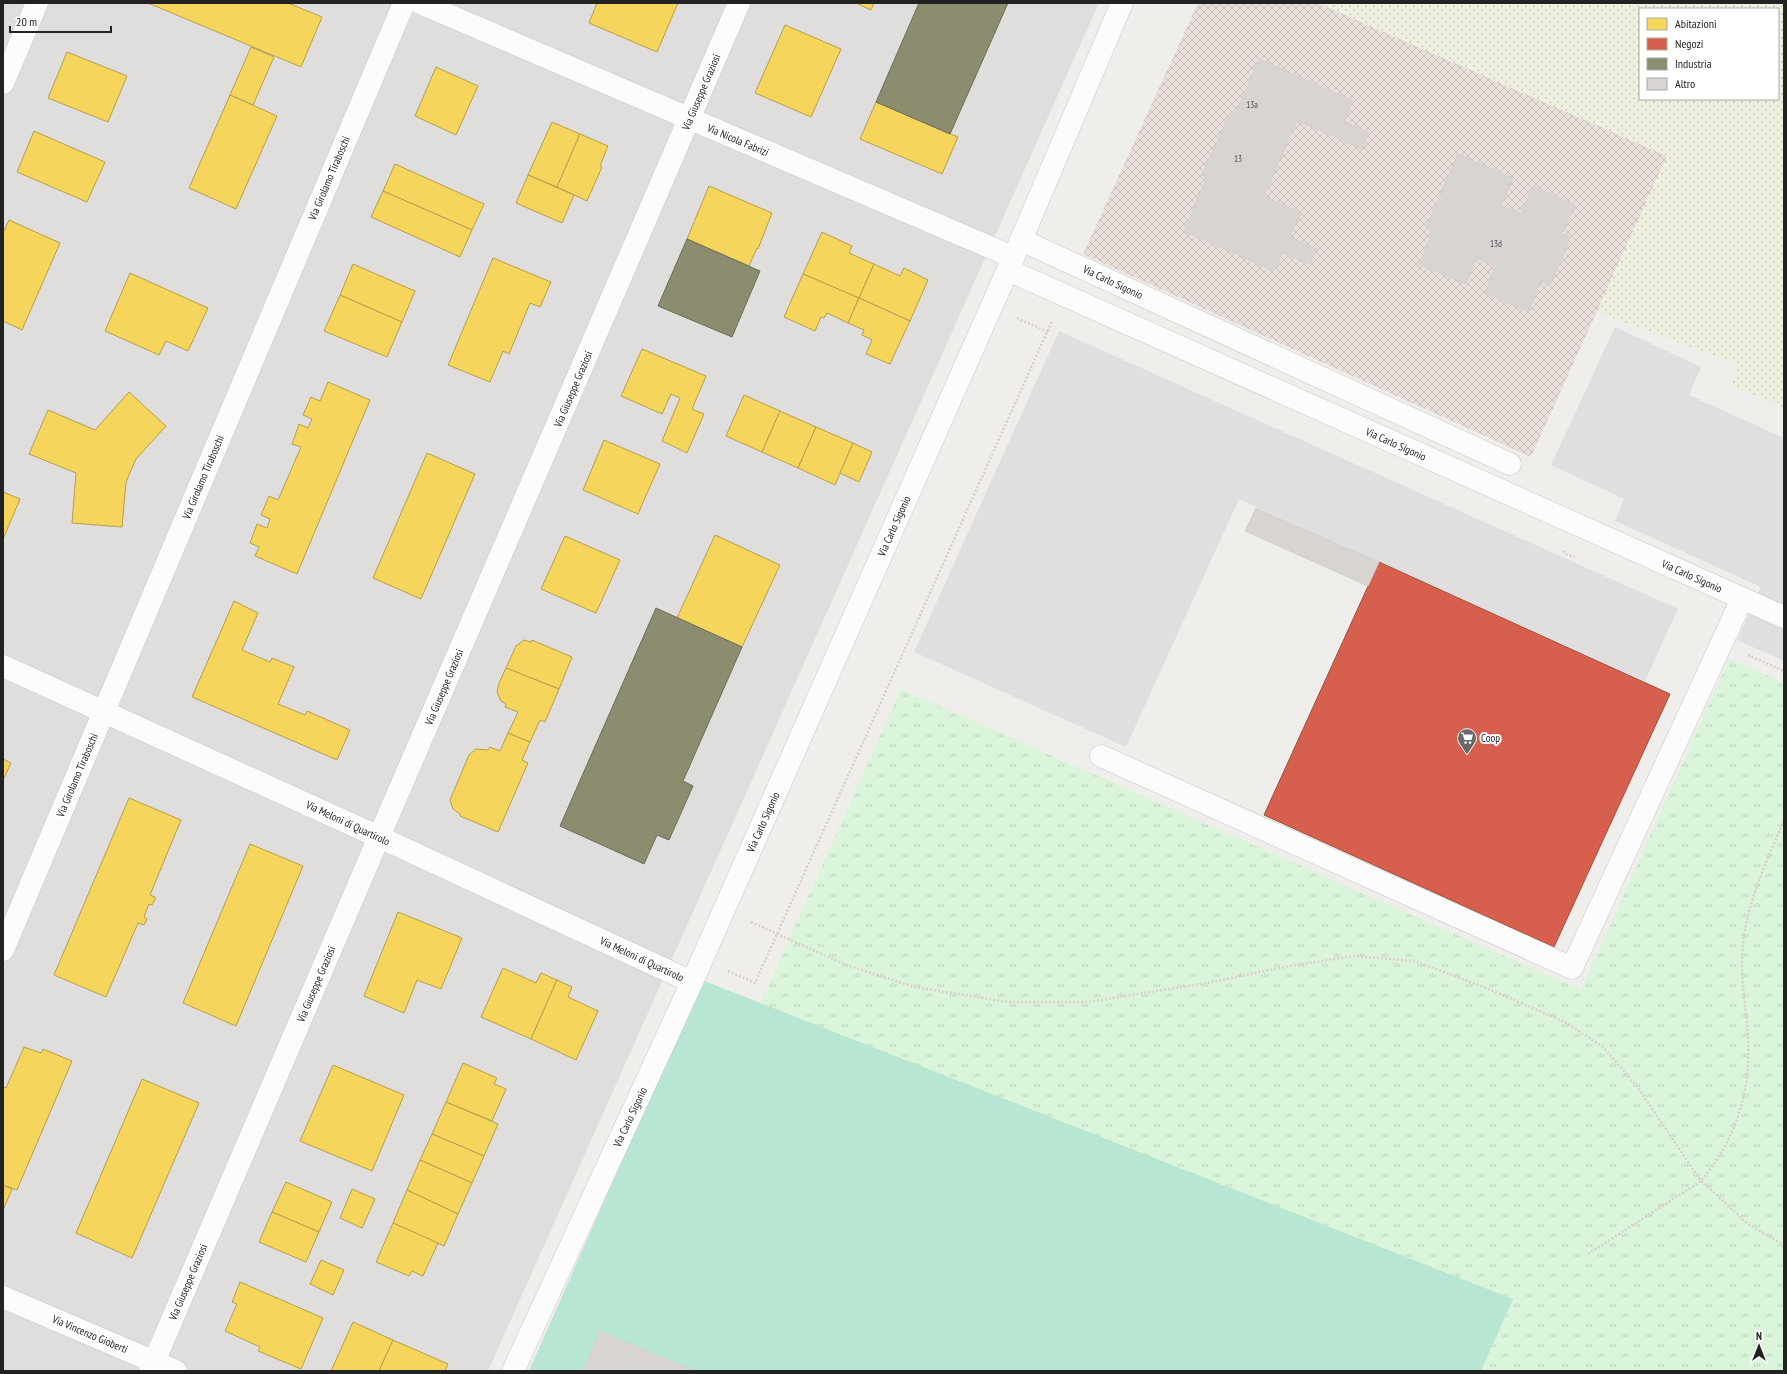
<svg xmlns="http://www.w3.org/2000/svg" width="1787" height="1374" font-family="'PT Sans Narrow',sans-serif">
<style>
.residential{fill:#dfdedc}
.military{fill:url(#military-cross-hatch)}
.farmland{fill:url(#farmland-dots);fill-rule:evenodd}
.park{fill:url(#park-tufts)}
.pitch{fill:#b7e6d2}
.parking{fill:#e0dfde}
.homes{fill:#f6d55c;stroke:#b69f4b}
.shops{fill:#d6604d;stroke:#a04d40}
.industry{fill:#8c8c6e;stroke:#6c6c57}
.building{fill:#d7d4d2;stroke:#d3d0cc}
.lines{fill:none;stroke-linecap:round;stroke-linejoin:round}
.minor-casing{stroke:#c9c8c7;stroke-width:23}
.path{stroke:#dccecd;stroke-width:2.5;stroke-dasharray:2 2;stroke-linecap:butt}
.minor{stroke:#fdfcfc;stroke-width:22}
.labels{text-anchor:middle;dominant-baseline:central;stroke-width:4;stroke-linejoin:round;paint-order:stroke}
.number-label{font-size:9px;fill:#4f4e4e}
.street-label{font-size:11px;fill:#222;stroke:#fff}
.poi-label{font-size:11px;fill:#222;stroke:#fff;text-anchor:start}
</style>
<defs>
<pattern id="military-cross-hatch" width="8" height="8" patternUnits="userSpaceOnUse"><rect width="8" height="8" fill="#eae0db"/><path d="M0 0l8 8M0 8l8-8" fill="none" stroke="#c8c0bc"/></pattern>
<pattern id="farmland-dots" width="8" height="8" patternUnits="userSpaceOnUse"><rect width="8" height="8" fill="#efefdf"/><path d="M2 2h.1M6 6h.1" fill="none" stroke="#cdcdbf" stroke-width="1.8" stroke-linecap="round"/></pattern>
<pattern id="park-tufts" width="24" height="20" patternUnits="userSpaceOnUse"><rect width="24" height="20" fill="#daf5da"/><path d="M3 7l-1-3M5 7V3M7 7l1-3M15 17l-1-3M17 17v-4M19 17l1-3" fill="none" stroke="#bbd2bb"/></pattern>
</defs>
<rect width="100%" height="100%" fill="#f0eeeb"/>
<path class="residential" d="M3 3H1099L488 1371H3Z"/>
<path class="military" d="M1198 3H1318L1667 156 1531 457 1083 254Z"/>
<path class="farmland" d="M1318 3H1784V408L1732 385 1737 364 1597 312 1667 156ZM1640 9H1778V99H1640Z"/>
<path class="park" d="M1729 659 1784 683V1371H1481L1513 1299 760 1004 901 689 1581 990Z"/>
<path class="pitch" d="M702 980 1513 1299 1481 1371H529Z"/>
<g class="parking">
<path d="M1615 327 1701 367 1689 395 1784 438V661L1737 640 1761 587 1615 521 1624 499 1551 465Z"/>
<path d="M1059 331 1678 609 1645 681 1239 499 1126 747 914 652Z"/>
</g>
<g class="homes">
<path d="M148 3H288L322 17 301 67Z"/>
<path d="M597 3H678L657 52 589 23Z"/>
<path d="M856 3H874L871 10Z"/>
<path d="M785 25 841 49 811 117 755 93Z"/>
<path d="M251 47 274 57 253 105 230 95Z"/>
<path d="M67 52 127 76 108 122 48 98Z"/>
<path d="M436 67 478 86 456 135 415 116Z"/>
<path d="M230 95 277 116 236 209 189 188Z"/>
<path d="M876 102 958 137 942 174 860 139Z"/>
<path d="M552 122 580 134 557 187 528 175Z"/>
<path d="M34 131 105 162 87 202 17 172Z"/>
<path d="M580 134 608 146 600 166 602 167 587 201 557 187Z"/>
<path d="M395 164 484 204 472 230 383 191Z"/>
<path d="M528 175 574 195 562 223 516 203Z"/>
<path d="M709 186 772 213 758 249 757 248 749 266 687 239Z"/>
<path d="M383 191 472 230 460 257 371 217Z"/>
<path d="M9 220 60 243 22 330 3 321V233Z"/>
<path d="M822 232 852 246 849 253 874 264 859 298 803 274Z"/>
<path d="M493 258 551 282 540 307 530 303 509 354 503 351 490 382 448 365Z"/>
<path d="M353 264 415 291 402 322 340 295Z"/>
<path d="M874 264 900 276 904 268 928 280 910 321 859 298Z"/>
<path d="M130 273 208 308 188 351 166 341 159 355 105 331Z"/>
<path d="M803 274 859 298 848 323 827 313 824 318 821 317 815 331 784 317Z"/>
<path d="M340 295 402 322 387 357 324 331Z"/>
<path d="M859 298 910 321 890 364 866 354 872 340 862 335 864 330 848 323Z"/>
<path d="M642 349 706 376 692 409 704 414 687 453 662 441 680 398 671 394 662 414 621 396Z"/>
<path d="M328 382 370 400 297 574 255 556 259 547 250 543 257 524 267 528 270 519 261 515 269 496 278 500 301 447 292 444 299 424 308 428 312 419 303 415 311 397 320 401Z"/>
<path d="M129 392 166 426 136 459 126 482 122 527 72 523 76 473 29 454 48 410 95 430Z"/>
<path d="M744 395 780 411 762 452 726 436Z"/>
<path d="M780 411 816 427 798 468 762 452Z"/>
<path d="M816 427 853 443 835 485 798 468Z"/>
<path d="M604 440 660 464 638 514 583 490Z"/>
<path d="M853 443 872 452 859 482 840 473Z"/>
<path d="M427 453 475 474 421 599 373 578Z"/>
<path d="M3 492 20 499 3 539Z"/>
<path d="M715 535 780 565 742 647 677 618Z"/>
<path d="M565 536 620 560 596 613 541 589Z"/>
<path d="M234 601 258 613 242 650 270 662 272 658 294 667 278 704 305 715 307 711 350 730 337 760 192 697Z"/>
<path d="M524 640 531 642 532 640 572 657 559 689 506 668 516 646Z"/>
<path d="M506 668 559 689 545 722 540 720 530 742 508 733 518 712 505 707 506 704 501 701 497 692 499 683Z"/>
<path d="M508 733 530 742 522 760 528 763 498 832 460 816V814L453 809 450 800 469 755 476 749 488 750 490 747 500 751Z"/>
<path d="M3 759 11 763 3 780Z"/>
<path d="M129 798 181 820 150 895 155 897V900L152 905 149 904 144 917 147 919 144 925 138 923 106 997 54 975Z"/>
<path d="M250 844 303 866 236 1026 183 1003Z"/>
<path d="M398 912 462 938 441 989 417 980 404 1013 364 996Z"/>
<path d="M503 968 536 983 541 973 557 980 531 1039 481 1017Z"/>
<path d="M557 980 572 987 568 997 598 1011 576 1060 531 1039Z"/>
<path d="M24 1047 41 1053 43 1049 72 1061 17 1190 3 1185V1087L6 1088Z"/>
<path d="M463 1063 497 1078 494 1084 506 1089 492 1121 446 1102Z"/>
<path d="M333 1065 404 1095 372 1171 300 1141Z"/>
<path d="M142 1079 199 1103 132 1258 76 1233Z"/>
<path d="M446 1102 498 1124 484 1156 432 1134Z"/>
<path d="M432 1134 484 1156 472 1183 420 1160Z"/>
<path d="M420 1160 472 1183 458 1214 407 1190Z"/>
<path d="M286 1182 332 1202 319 1232 272 1212Z"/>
<path d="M3 1185 12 1189 3 1210Z"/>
<path d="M352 1189 375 1199 362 1228 340 1218Z"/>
<path d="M407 1190 458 1214 444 1246 393 1223Z"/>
<path d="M272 1212 319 1232 306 1262 259 1242Z"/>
<path d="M393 1223 438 1243 423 1276 412 1271 409 1276 376 1262Z"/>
<path d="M321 1260 344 1270 333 1295 310 1284Z"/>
<path d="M240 1282 323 1318 301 1369 258 1351 260 1347 225 1331 237 1304 232 1302Z"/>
<path d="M353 1322 393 1340 379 1371H331Z"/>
<path d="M393 1340 448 1364 445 1371H379Z"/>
</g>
<path class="shops" d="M1379 562 1670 694 1554 947 1264 815Z"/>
<g class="industry">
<path d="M919 3H1008L950 134 876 102Z"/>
<path d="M687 239 760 271 732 337 658 306Z"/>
<path d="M656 608 742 647 683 781 693 786 669 840 657 835 644 864 560 826Z"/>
</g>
<g class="building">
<path d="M1259 59 1353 101 1344 122 1369 133 1362 149 1297 120 1264 196 1301 213 1289 237 1317 249 1310 264 1283 253 1274 271 1184 231 1207 177 1202 175 1231 111 1236 113Z"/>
<path d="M1458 154 1513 178 1501 205 1521 214 1533 186 1575 205 1562 234 1571 237 1550 285 1541 281 1528 312 1485 293 1496 266 1477 258 1465 284 1419 264 1433 232 1426 228Z"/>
<path d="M1256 508 1379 562 1368 586 1245 531Z"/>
<path d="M600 1331 692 1370 691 1371H583Z"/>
</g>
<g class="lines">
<defs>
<g id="minor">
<path d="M420 3 1013 257"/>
<path d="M3 83 37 3"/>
<path d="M1021 240 1510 464"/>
<path d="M1008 270 1784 617"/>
<path d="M3 666 379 837 692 982"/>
<path d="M1101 756 1572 968 1742 599"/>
<path d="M3 950 404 3"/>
<path d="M3 1297 176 1371"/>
<path d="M150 1371 379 837 739 3"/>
<path d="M513 1371 692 982 1021 240 1122 3"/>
</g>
</defs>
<use href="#minor" class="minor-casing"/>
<g class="path">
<path d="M1017 318 1048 332"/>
<path d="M1564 551 1565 554 1575 557"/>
<path d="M1748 655 1784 671"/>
<path d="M751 922 844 964 914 987 1008 1002H1088L1207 983 1289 966 1354 956 1414 961 1484 987 1565 1022 1603 1047 1636 1085 1701 1181 1748 1224 1784 1245"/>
<path d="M728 971 755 983 1052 321"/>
<path d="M1588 1254 1701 1181C1740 1134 1753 1083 1747 1023 1744 996 1740 971 1743 944 1747 902 1768 858 1784 820"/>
</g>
<use href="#minor" class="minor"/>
</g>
<defs>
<symbol id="supermarket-pin" viewBox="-11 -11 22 30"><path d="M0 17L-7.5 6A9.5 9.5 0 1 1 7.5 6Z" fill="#6a6968" stroke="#fff"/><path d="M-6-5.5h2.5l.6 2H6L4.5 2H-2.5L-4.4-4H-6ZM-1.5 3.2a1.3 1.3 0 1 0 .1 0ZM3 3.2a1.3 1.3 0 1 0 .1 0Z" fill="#fff"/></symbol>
</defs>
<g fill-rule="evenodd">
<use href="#supermarket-pin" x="1456" y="727" width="22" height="30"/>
</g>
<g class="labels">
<g class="number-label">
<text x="1252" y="104">13a</text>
<text x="1238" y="158">13</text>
<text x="1496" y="243">13d</text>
</g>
<g class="street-label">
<text transform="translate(701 92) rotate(-67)">Via Giuseppe Graziosi</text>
<text transform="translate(738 140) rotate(23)">Via Nicola Fabrizi</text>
<text transform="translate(329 178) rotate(-67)">Via Girolamo Tiraboschi</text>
<text transform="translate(1113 282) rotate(25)">Via Carlo Sigonio</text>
<text transform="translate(573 389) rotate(-67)">Via Giuseppe Graziosi</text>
<text transform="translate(1396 444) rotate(24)">Via Carlo Sigonio</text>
<text transform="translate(203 477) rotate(-67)">Via Girolamo Tiraboschi</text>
<text transform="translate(894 526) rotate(-66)">Via Carlo Sigonio</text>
<text transform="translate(1692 576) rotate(24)">Via Carlo Sigonio</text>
<text transform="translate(444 687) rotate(-67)">Via Giuseppe Graziosi</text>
<text transform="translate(77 775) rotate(-67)">Via Girolamo Tiraboschi</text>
<text transform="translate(763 822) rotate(-66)">Via Carlo Sigonio</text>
<text transform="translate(348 823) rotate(25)">Via Meloni di Quartirolo</text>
<text transform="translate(642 959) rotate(25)">Via Meloni di Quartirolo</text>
<text transform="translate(316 984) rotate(-67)">Via Giuseppe Graziosi</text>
<text transform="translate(630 1117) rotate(-65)">Via Carlo Sigonio</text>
<text transform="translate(188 1282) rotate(-67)">Via Giuseppe Graziosi</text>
<text transform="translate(90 1334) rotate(23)">Via Vincenzo Gioberti</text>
</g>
<g class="poi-label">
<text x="1481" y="738">Coop</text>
</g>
</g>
<rect width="1787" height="1374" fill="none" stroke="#222222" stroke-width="8"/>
<rect x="1639" y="8" width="140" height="92" fill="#ffffff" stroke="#a7a7a7"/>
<rect x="1647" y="18" width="20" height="12" fill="#f6d55c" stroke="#a7a7a7"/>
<text x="1675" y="28" font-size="12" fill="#222222">Abitazioni</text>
<rect x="1647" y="38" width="20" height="12" fill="#d6604d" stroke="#a7a7a7"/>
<text x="1675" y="48" font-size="12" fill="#222222">Negozi</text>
<rect x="1647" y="58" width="20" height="12" fill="#8c8c6e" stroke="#a7a7a7"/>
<text x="1675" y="68" font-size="12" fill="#222222">Industria</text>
<rect x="1647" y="78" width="20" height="12" fill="#d7d4d2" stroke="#a7a7a7"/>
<text x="1675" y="88" font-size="12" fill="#222222">Altro</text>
<g transform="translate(1759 1346)" stroke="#ffffff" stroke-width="3" paint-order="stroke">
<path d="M0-3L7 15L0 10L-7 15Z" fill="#222222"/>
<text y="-6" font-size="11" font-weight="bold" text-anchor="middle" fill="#222222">N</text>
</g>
<path d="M10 26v6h101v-6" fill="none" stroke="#222222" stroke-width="2"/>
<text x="16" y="26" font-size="12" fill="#222222" stroke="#ffffff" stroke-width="3" paint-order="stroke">20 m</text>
</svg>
